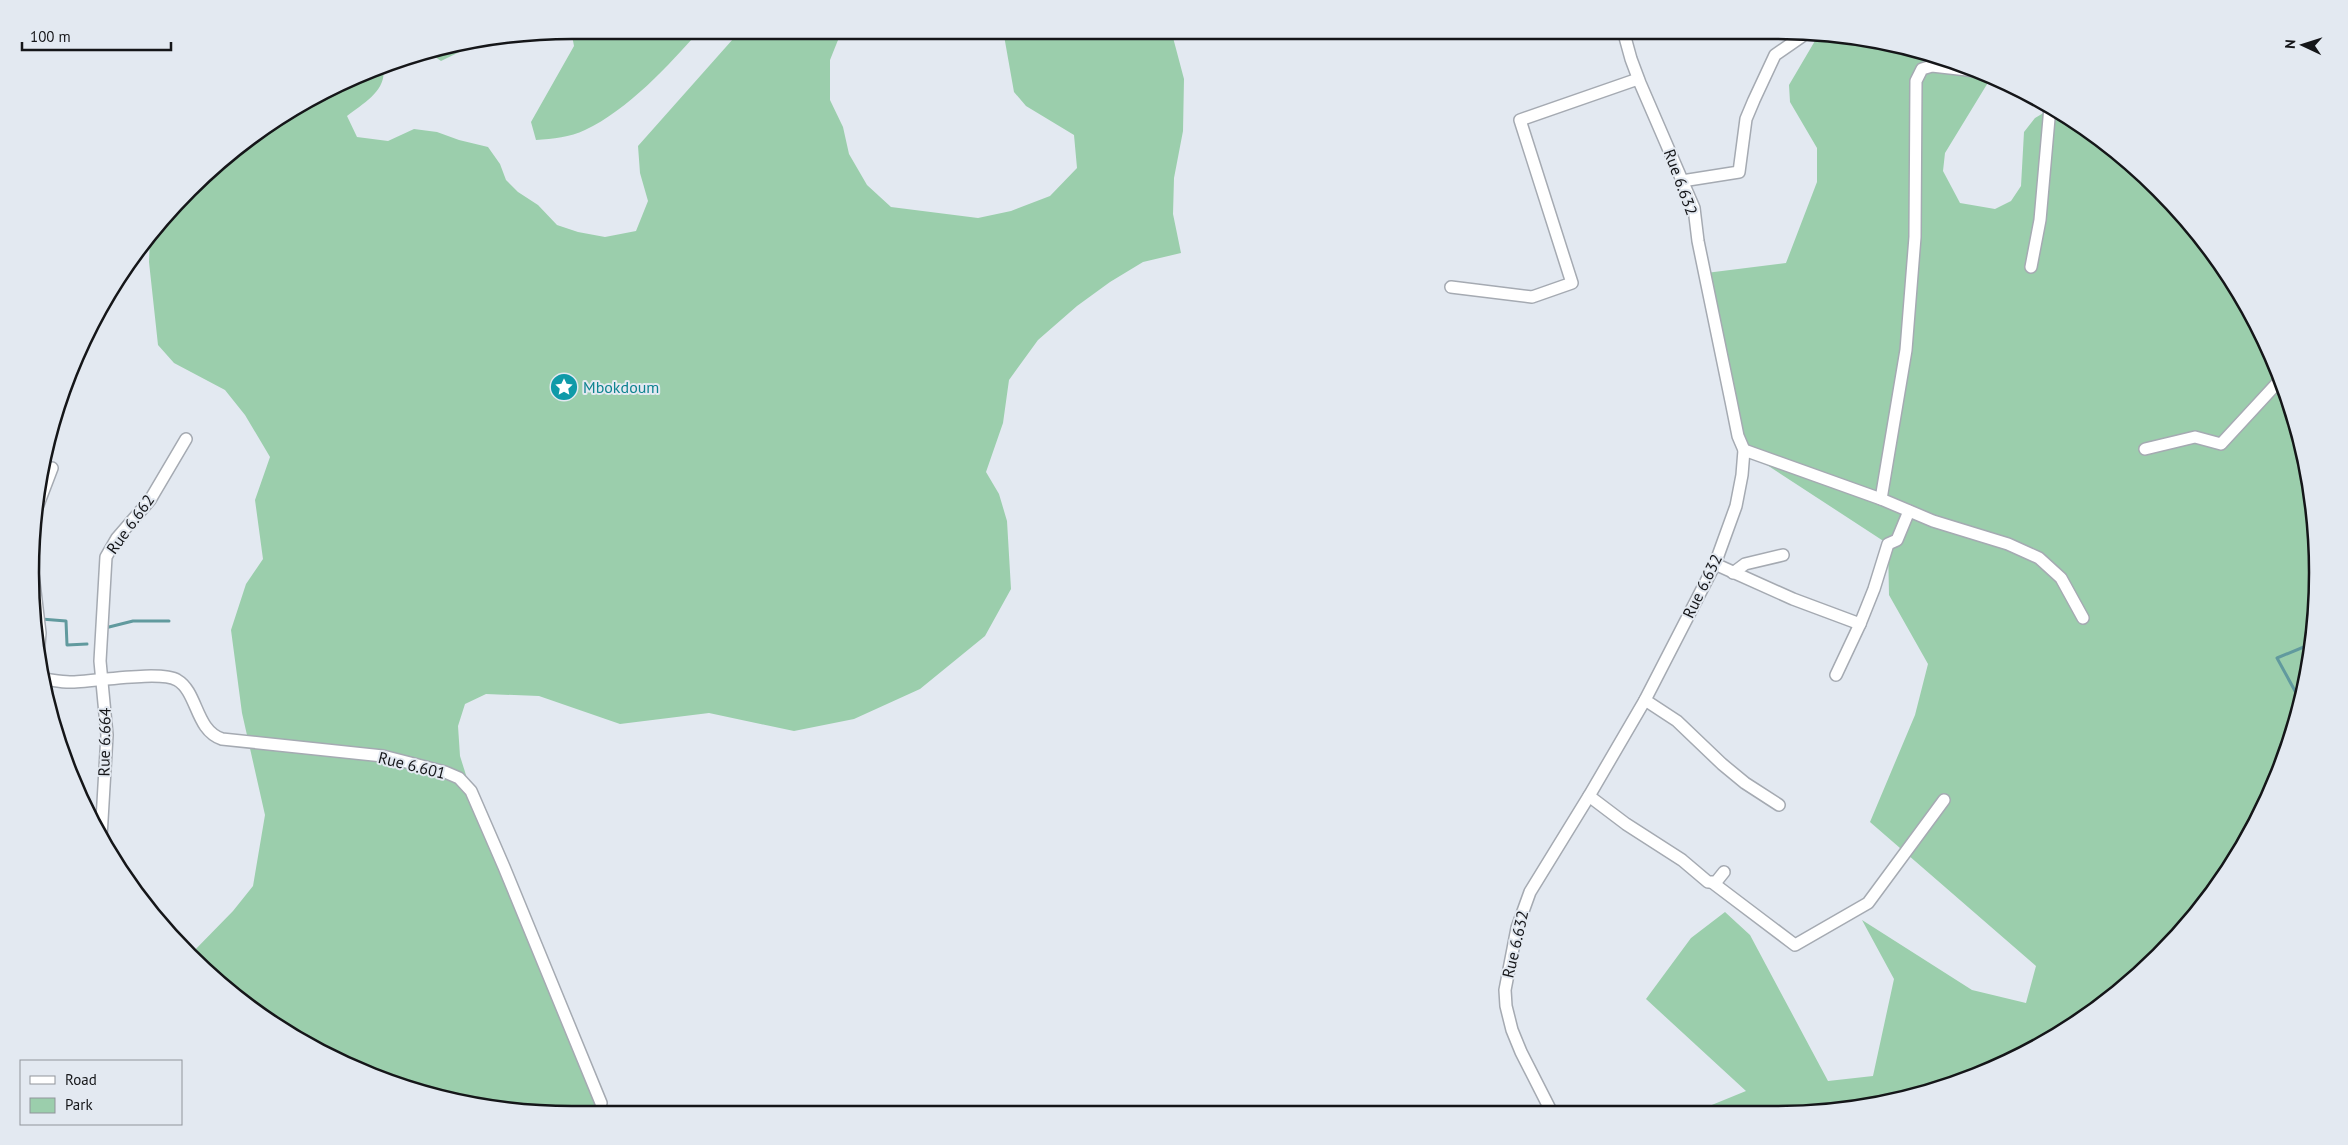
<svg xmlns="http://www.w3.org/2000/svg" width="2348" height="1145" font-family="'PT Sans',sans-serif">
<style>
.green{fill:#9bceac}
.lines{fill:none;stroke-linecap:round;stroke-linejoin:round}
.stream{stroke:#619a9e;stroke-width:3}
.minor-casing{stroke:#a5aab2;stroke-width:14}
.minor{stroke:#fff;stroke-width:11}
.labels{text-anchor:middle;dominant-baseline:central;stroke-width:4;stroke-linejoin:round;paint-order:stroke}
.street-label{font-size:16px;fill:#151619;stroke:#e3e9f1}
.culture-label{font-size:16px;fill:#0d838f;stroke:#e3e9f1;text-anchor:start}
.rim{fill:none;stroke:#151619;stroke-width:2.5}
</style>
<rect width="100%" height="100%" fill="#e3e9f1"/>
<g class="green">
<path d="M571 30H700C669 65 628 110 585 130 570 137 553 139 536 140L531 122 574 46Z"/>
<path d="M741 30H842L830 60V100L843 127 849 154 867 185 891 207 978 218 1011 211 1050 196 1077 168 1074 135 1026 106 1014 92 1003 30H1171L1184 79 1183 131 1174 178 1173 214 1181 253 1143 262 1110 282 1077 306 1038 340 1009 380 1003 423 986 472 999 494 1007 521 1011 589 985 636 920 689 854 719 794 731 709 713 620 724 539 696 486 694 465 704 458 726 460 756 471 791 536 944 605 1115H572L466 1105 365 1074 271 1023 189 956 233 911 253 886 265 815 242 713 231 630 246 584 263 559 255 500 270 457 245 415 225 390 174 363 158 345 149 262 150 235 165 215 242 142 302 103 383 66C388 90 364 103 347 116L357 137 388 141 414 129 437 132 459 140 488 147 500 164 506 180 518 192 538 205 557 225 578 232 605 237 636 231 648 201 640 173 638 146Z"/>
<path d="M1819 34 1882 40 1983 71 1992 76 1945 153 1943 171 1960 203 1995 209 2011 201 2021 186 2024 132 2035 118 2052 108 2077 122 2159 189 2227 271 2277 365 2308 467 2318 573 2308 679 2277 780 2206 903 2106 1003 1983 1074 1847 1110 1697 1111 1746 1091 1646 999 1691 938 1725 912 1750 935 1828 1081 1873 1076 1894 979 1862 920 1972 990 2026 1003 2036 966 1870 822 1915 715 1928 664 1889 595 1888 544 1744 450 1706 273 1786 263 1817 182V148L1790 102 1789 85Z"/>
<path d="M488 38 441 61 427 51 467 40Z"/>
</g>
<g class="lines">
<g class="stream">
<path d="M41 619 66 621 67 645 87 644"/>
<path d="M105 628 133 621H169"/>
<path d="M2301 702 2277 658 2311 644"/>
<path d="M82 802 86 813"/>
</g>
<defs>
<g id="minor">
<path d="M1682 181 1739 172 1746 119 1754 100 1775 55 1801 37 1803 33"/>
<path d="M2031 267 2040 220 2050 107"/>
<path d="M1451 287 1532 297 1572 283 1520 120 1638 79"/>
<path d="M78 352V353"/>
<path d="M2145 449 2195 437 2221 444 2281 379"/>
<path d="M1744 450 1881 499 1933 521 2008 544 2039 558 2061 578 2083 618"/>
<path d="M1881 499 1906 350 1915 237 1916 81 1922 69 1932 66 1985 72"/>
<path d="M36 510 52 468"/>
<path d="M31 558 40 633 38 657"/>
<path d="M1715 564 1793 599 1860 624"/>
<path d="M1733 573 1745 564 1783 555"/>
<path d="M1836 675 1860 624 1874 589 1888 544 1897 540 1909 511"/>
<path d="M43 679C52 680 61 682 70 682 91 682 161 670 177 680 198 692 195 730 222 739L383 756 445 772 459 778 471 791 504 867 601 1103"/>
<path d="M1645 700 1677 721 1722 764 1745 783 1779 805"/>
<path d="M1589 796 1626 824 1682 860 1708 882H1716L1724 872"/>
<path d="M101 837 107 735 100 661 106 557 117 538 150 500 186 439"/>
<path d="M1713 883 1795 945 1868 903 1944 800"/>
<path d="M1551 1111 1521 1052 1512 1030 1506 1006 1505 990 1517 928 1530 892 1589 796 1645 700 1715 564 1736 506 1742 475 1744 450 1738 436 1731 401 1698 241 1694 208 1640 83 1631 59 1623 30"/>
</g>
</defs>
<use href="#minor" class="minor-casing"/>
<use href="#minor" class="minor"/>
</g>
<defs>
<symbol id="sight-disc" viewBox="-11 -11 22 22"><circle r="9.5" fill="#0f9aa8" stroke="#e3e9f1"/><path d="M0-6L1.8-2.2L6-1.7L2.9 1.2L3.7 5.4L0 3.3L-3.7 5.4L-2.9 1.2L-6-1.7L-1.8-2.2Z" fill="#fff"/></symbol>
</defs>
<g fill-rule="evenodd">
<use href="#sight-disc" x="548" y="371" width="32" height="32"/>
</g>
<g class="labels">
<g class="street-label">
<text transform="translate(1681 182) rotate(70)">Rue 6.632</text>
<text transform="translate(130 524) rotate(-54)">Rue 6.662</text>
<text transform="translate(1702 586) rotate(-64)">Rue 6.632</text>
<text transform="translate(104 742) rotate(-89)">Rue 6.664</text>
<text transform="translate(412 765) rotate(14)">Rue 6.601</text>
<text transform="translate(1515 944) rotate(-77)">Rue 6.632</text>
</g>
<g class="culture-label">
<text x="583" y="387">Mbokdoum</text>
</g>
</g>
<path d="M0 0H2348V1145H0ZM572 39H1776A533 533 0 0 1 2309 572V573A533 533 0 0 1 1776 1106H572A533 533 0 0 1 39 573V572A533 533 0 0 1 572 39Z" fill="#e3e9f1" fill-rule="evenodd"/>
<path class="rim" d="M572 39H1776A533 533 0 0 1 2309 572V573A533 533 0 0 1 1776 1106H572A533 533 0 0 1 39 573V572A533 533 0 0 1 572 39Z"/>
<rect x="20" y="1060" width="162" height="65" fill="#e3e9f1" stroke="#91959b"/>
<rect x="30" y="1076" width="25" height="8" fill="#ffffff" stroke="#91959b"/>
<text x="65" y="1085" font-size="15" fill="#151619">Road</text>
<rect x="30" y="1098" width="25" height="15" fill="#9bceac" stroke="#91959b"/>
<text x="65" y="1110" font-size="15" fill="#151619">Park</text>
<g transform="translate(2303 45) rotate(274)" stroke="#e3e9f1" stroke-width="4" paint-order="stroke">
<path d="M0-4L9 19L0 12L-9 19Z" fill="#151619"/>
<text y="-8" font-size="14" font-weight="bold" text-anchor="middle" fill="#151619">N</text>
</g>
<path d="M22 42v8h149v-8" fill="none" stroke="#151619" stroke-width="2.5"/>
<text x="30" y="42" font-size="15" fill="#151619" stroke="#e3e9f1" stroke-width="4" paint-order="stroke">100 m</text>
</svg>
